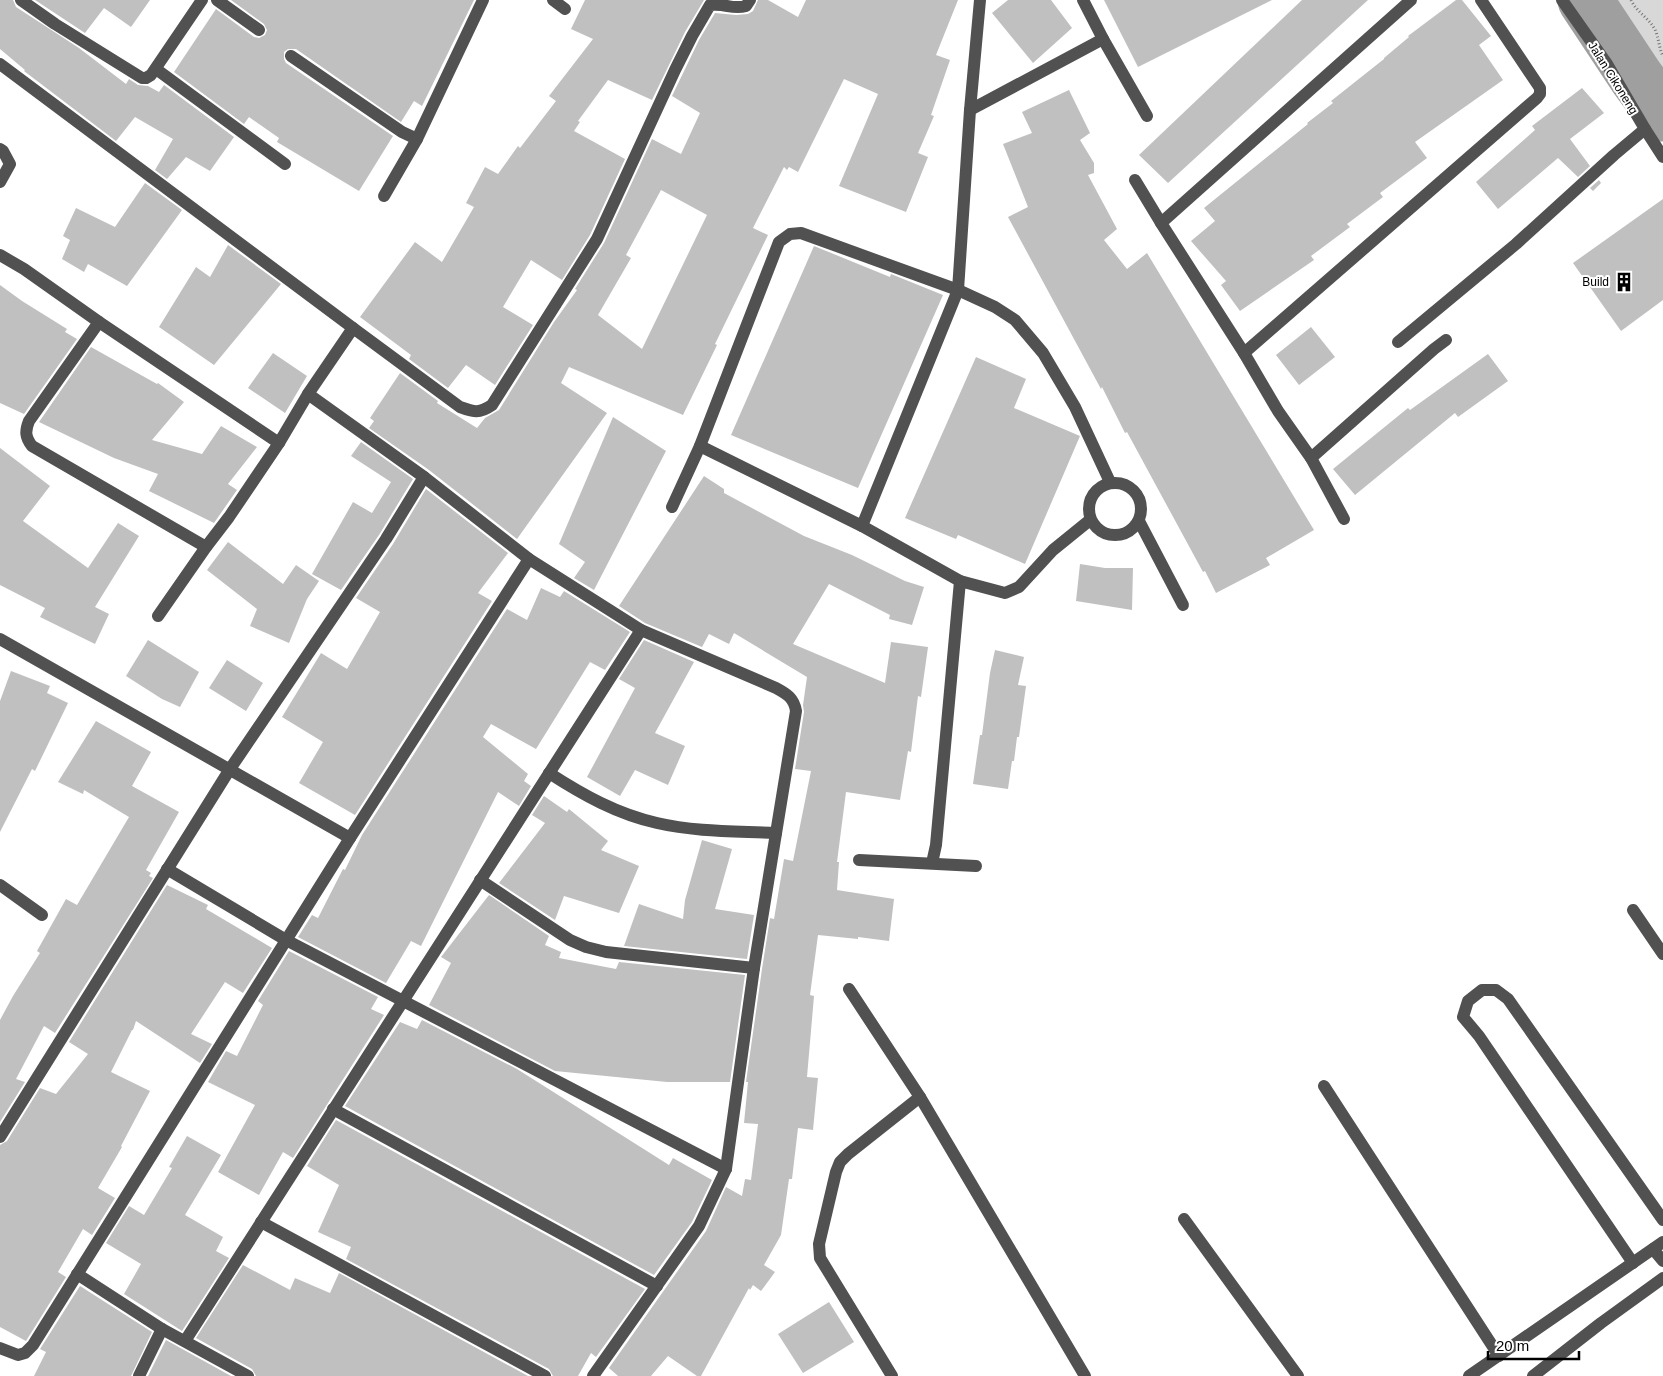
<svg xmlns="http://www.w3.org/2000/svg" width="1663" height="1376" font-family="Helvetica,sans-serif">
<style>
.green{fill:#d8d8d8}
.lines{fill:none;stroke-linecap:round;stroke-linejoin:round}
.river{stroke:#9f9f9f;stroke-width:55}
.building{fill:#c0c0c0;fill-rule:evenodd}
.path{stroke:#737373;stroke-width:3;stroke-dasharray:1 2.5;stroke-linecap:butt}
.minor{stroke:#515151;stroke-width:12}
.labels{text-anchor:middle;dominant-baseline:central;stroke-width:4;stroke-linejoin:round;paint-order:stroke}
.street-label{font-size:12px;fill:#000;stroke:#fff}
.poi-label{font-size:12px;fill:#000;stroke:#fff;text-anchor:end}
</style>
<rect width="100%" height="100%" fill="#fff"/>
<path class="green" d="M1611 0H1663V87L1606 9Z"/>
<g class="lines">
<path class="river" d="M1585 0 1636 77 1663 114"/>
</g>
<g class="building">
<path d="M0 0H13L16 7 79 48 126 84 129 79 138 85 148 86 159 92 164 85 234 137 210 171 186 157 167 179 155 170 173 139 135 117 116 141 24 71 25 70 0 49Z"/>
<path d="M35 0H150L131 27 104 8 85 33Z"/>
<path d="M231 0H474L422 106 414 101 401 122 296 49H288L284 52V59L286 63 393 136 359 191 277 142 279 138 249 117 244 124 174 72 216 9 254 37 259 38 265 35 267 30 264 24Z"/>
<path d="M585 0H704L685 32 652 100 608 80 578 121 580 122 574 131 625 159 590 235 562 280 531 260 503 307 533 325 495 385 466 365 448 388 409 359 411 355 360 317 415 242 442 262 474 207 466 203 485 167 498 174 518 146 520 148 556 101 549 96 593 39 571 29Z"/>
<path d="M758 0H768L798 17 806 0H958L936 55 950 60 931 115 934 116 918 153 928 157 906 212 839 186 878 94 844 79 798 172 789 167 787 170 784 167 753 228 768 235 715 344 717 345 683 415 569 367 561 383 607 413 517 539 429 470 369 428 374 421 370 418 400 373 438 401 437 403 477 428 485 418 499 410 554 322 577 290 575 289 604 243 652 139 681 154 700 113 672 96 699 40 715 13 736 15 748 14 753 11ZM661 190 707 215 642 349 598 315 631 258 626 255Z"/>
<path d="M1008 0H1051L1072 28 1033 63 992 13Z"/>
<path d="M1104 0H1272L1138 67Z"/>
<path d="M1302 0H1368L1168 183 1139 155Z"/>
<path d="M1456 0H1462L1491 36 1479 45 1503 80 1415 142 1427 158 1380 193 1383 197 1347 224 1350 227 1311 256 1314 260 1240 311 1221 285 1226 281 1191 241 1215 221 1204 208 1308 124 1307 123 1333 103 1331 101 1384 59V58L1409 37 1408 36Z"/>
<path d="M1582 88 1604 113 1570 139 1590 166 1578 177 1558 158 1498 209 1476 182 1535 130 1532 126Z"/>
<path d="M1069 90 1090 133 1080 140 1094 163V173L1088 175 1117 229 1104 240 1127 269 1147 253 1314 530 1266 558 1270 565 1216 593 1205 571 1203 572 1127 432 1125 433 1102 387 1101 389 1008 217 1028 207 1003 144 1032 133 1022 112Z"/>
<path d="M1599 180 1601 183 1593 191 1590 188Z"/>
<path d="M145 183 182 210 127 286 88 264 84 272 62 259 70 240 63 236 76 208 115 227Z"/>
<path d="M1663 199V300L1621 331 1573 263Z"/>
<path d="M228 245 281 284 214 365 159 327 196 267 210 277Z"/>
<path d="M814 246 890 277 891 274 943 295 858 488 731 435Z"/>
<path d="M0 285 22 301 67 329 65 332 77 339 24 414 0 403Z"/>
<path d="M1311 327 1335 357 1299 385 1276 355Z"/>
<path d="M91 347 157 384 158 383 184 402 152 440 202 454 221 426 257 447 228 484 237 490 214 523 149 491 158 474 114 458 39 422Z"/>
<path d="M273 353 307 376 285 413 248 388Z"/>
<path d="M1488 354 1508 381 1458 417 1455 413 1355 495 1333 469 1408 408 1410 410Z"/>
<path d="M976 357 1026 379 1014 408 1080 436 1025 564 958 535 956 539 905 518Z"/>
<path d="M613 417 666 451 594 590 574 578 585 562 559 544Z"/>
<path d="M361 442 413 479 379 535 341 590 312 574 353 502 372 513 391 482 351 456Z"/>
<path d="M0 448 50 486 23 521 88 568 118 523 139 536 95 607 109 614 95 644 40 617 45 608 0 585Z"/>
<path d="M704 476 724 489V493L804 536 852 555 905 581 924 587 912 625 889 619 890 615 829 584 793 644 885 683 891 642 928 647 921 697 918 696 911 752 908 751 900 800 846 792 837 862H839L837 890 894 899 889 941 858 937V939L818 935 810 995 814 996 807 1077 818 1078 813 1130 798 1128 792 1179H789L781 1235 764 1265 775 1272 761 1291 753 1285 750 1290 749 1288 701 1376H697L668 1356 651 1376H618L609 1368 706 1231 726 1187 742 1196 745 1179 751 1180 758 1124 744 1123 748 1082H746L762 969 770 918 774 919 784 859 793 861 811 771 795 769 804 712 803 705 807 677 734 633 729 644 709 634 702 647 645 623 619 606Z"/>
<path d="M426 489 508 553 478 593 492 601 355 815 299 783 323 742 282 717 321 653 347 669 380 612 356 598 393 544Z"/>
<path d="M228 542 283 584 296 565 319 581 307 599 289 643 250 626 257 609 207 570Z"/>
<path d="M1080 564 1105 568H1133L1132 610 1076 601Z"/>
<path d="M541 588 560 597 564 591 630 632 605 670 590 662 536 749 491 724 483 737 528 774 524 781 531 786 519 806 498 792 421 946 411 941 386 983 298 937 312 915 318 918 343 869 345 870 362 835 507 609 527 620Z"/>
<path d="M148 640 199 672 180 707 162 699 126 676Z"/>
<path d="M644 640 694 662 655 733 685 746 668 785 635 770 620 796 587 777 635 688 619 679Z"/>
<path d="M995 650 1024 657 1018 685 1026 686 1019 737H1017L1014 761H1012L1008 789 973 784 980 735H982L990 673Z"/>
<path d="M227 660 263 683 246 711 209 688Z"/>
<path d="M11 671 50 686 47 693 68 703 35 771 32 769 0 832V701Z"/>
<path d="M96 721 151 752 132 786 179 812 146 870 151 873 149 876 153 878 55 1033 44 1026 16 1079 25 1082 0 1122V1020L13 996 40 953 37 951 66 899 77 905 129 817 84 790 83 794 58 782Z"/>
<path d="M544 796 567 812 569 809 608 841 601 850 639 866 619 913 564 896 555 920 499 883 545 823 532 815Z"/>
<path d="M702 840 732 849 715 909 754 915 747 959 624 946 639 904 683 919 685 900Z"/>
<path d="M167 885 208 905 206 909 272 948 243 993 225 982 191 1034 212 1044 200 1063 136 1021 133 1030H132L111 1072 150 1091 121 1146 122 1147 98 1188 115 1198 92 1235 83 1229 58 1272 66 1277 26 1341 0 1327V1145L7 1141 40 1088 56 1094 88 1054 69 1042Z"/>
<path d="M489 895 549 936 545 945 561 952 559 958 616 969 619 962 745 975 730 1082H667L555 1071 429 1005 451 963 441 957Z"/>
<path d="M289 951 378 997 371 1009 384 1015 293 1158 283 1152 259 1195 218 1172 255 1105 208 1082 226 1051 237 1056 263 1005 258 1001Z"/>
<path d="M422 1020 517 1069 669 1165 673 1158 712 1180 692 1222 654 1275 345 1106 400 1022 417 1029Z"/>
<path d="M336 1120 645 1289 596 1357 591 1353 578 1376H553L549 1369 346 1259 351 1247 318 1232 339 1185 307 1166Z"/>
<path d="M187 1136 221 1155 185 1215 223 1237 216 1251 229 1258 182 1331 124 1294 141 1264 106 1243 129 1206 144 1215 172 1168 169 1167Z"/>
<path d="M243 1265 290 1290 295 1278 330 1293 339 1273 528 1376H256L252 1369 196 1338Z"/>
<path d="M80 1286 152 1332 131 1376H34L46 1352 40 1349Z"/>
<path d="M829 1302 854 1342 803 1373 778 1334Z"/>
<path d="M166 1340 231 1376H148Z"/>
</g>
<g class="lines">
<path class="path" d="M1631 0C1637 13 1651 19 1656 32 1659 40 1659 48 1663 56"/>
<g class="minor">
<path d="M21 0 55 24 142 78H146L151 75 202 0"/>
<path d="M217 0 259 30"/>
<path d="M553 0 565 9"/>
<path d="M1083 0 1103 39 1147 116"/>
<path d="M1411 0 1161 223 1244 353 1278 411 1311 458 1434 349 1446 340"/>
<path d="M1562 0 1607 64 1645 129 1663 157"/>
<path d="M291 56 402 132 417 139 483 0"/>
<path d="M0 64 353 328"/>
<path d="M156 69 285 164"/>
<path d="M970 110 1103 39"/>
<path d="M0 149 3 151 10 164 0 182"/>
<path d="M1135 180 1161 223"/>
<path d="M384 196 417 139"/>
<path d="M0 255 24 269 99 322 279 443"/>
<path d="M99 322 29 421C25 431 25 437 32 446L206 547"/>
<path d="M1398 342 1516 244 1614 155 1645 129"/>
<path d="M1244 353 1537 98 1540 94V88L1481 0"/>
<path d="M308 394 424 477"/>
<path d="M700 446 862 526"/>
<path d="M1311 458 1344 519"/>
<circle cx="1115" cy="509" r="26"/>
<path d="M672 507 700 446 779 242 790 234 801 233 958 290 995 307 1015 320 1043 353 1075 407 1110 482"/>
<path d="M1139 521 1183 605"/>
<path d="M529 559 641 630 776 688C787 694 794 698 796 711L754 968 726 1169 699 1226 593 1376"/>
<path d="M960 581 862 526 958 290 970 110 980 0"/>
<path d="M158 616 206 547 229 517 279 443 308 394 353 328 460 407C474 412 479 414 492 405L597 239 675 70 692 36 710 5C726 3 732 10 746 6L750 0"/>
<path d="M0 639 350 838"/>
<path d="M549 773C583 795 617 814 657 823 696 832 736 831 776 833"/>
<path d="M859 860 976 866"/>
<path d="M932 863 936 845 960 581 1005 593 1019 587 1053 550 1090 520"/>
<path d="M167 869 286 940 726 1169"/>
<path d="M480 880 570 940 586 947 606 952 754 968"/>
<path d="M0 885 42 915"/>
<path d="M1633 910 1663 954"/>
<path d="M849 989 920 1097 1085 1376"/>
<path d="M1324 1086 1499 1356"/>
<path d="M333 1109 657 1286"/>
<path d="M0 1137 230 769 386 539 424 477 529 559 350 838 33 1345 25 1353 18 1355 0 1348"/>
<path d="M1184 1219 1298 1376"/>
<path d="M261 1222 545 1376"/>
<path d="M1653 1249 1663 1261"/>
<path d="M1633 1263 1479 1036 1463 1017 1468 1001 1482 990H1496L1508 999 1663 1220"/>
<path d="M77 1274 162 1329 248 1376"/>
<path d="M185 1341 641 630"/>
<path d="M139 1376 162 1329"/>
<path d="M892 1376 820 1258 819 1244 836 1172 840 1162 848 1154 920 1097"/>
<path d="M1469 1376 1663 1242"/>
<path d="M1533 1376 1601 1323 1663 1278"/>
</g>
</g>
<defs>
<symbol id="building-bare" viewBox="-9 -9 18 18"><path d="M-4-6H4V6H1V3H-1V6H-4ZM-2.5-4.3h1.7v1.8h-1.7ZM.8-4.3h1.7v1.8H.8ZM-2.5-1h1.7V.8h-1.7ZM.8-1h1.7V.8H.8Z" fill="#000" stroke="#fff" stroke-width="2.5" paint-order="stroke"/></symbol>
</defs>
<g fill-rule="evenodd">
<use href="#building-bare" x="1610" y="268" width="28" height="28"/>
</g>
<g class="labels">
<g class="street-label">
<text transform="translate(1613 78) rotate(58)">Jalan Cikoneng</text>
</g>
<g class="poi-label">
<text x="1609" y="282">Build</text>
</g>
</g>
<path d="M1488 1351v8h91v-8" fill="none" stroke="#000000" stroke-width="2.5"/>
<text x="1496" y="1351" font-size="15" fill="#000000" stroke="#ffffff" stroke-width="4" paint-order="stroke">20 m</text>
</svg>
